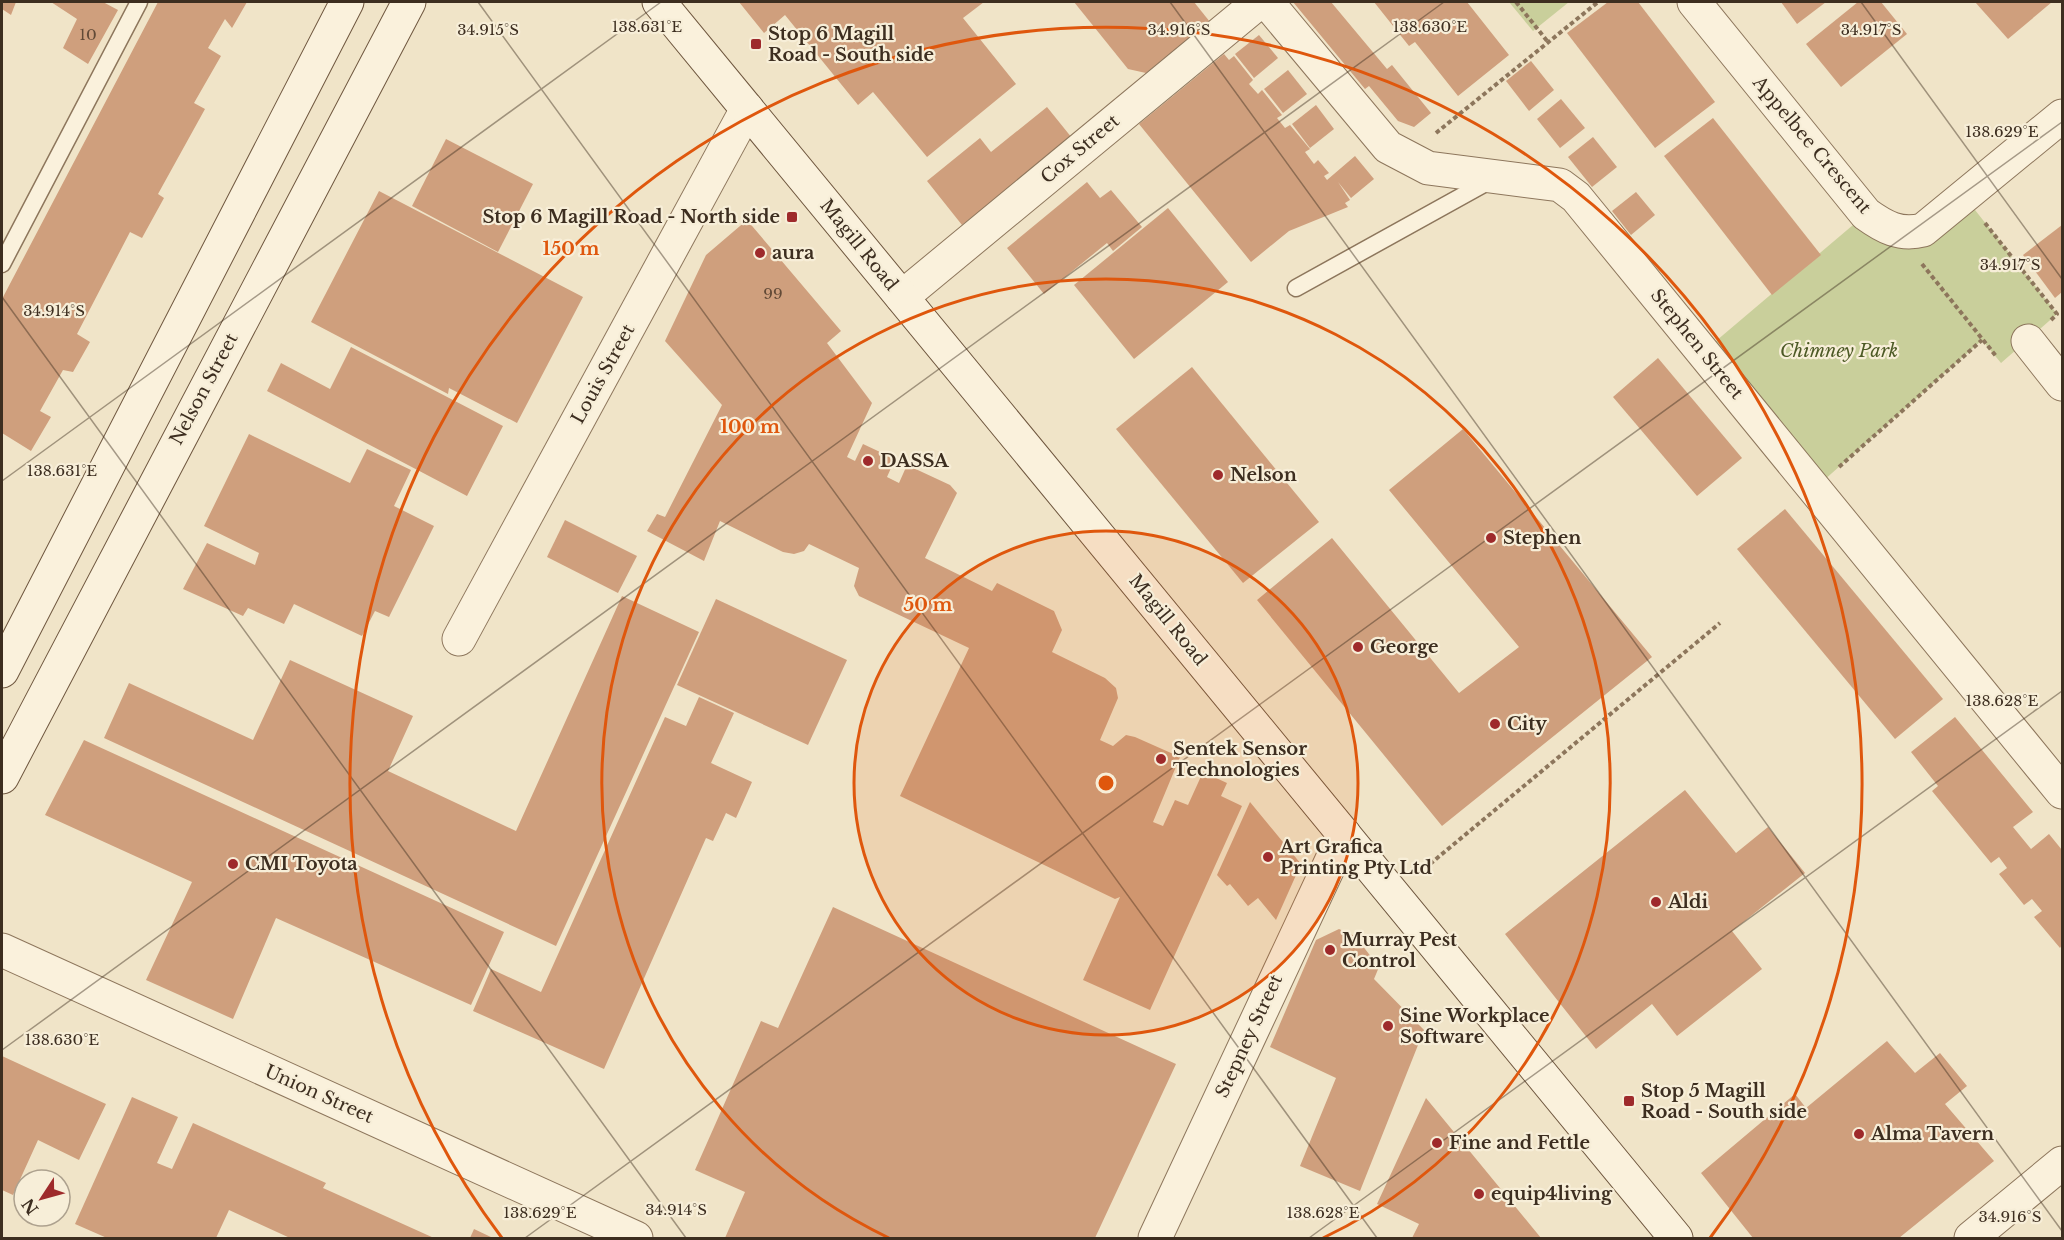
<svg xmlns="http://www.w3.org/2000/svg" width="2064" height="1240" font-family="'Libre Baskerville',serif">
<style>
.green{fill:#c9cf9b}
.building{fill:#cf9f7d}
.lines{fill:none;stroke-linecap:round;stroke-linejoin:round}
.lane-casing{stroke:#8d765c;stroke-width:19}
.street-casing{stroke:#8d765c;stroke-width:35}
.secondary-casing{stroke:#6f573f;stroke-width:35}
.path{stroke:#8d765c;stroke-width:4;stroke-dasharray:4.5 3;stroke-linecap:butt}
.lane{stroke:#faf1dc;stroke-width:16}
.street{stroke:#faf1dc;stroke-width:33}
.secondary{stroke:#faf1dc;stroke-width:33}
.ticks{fill:none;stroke:#3d2e20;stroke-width:1.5;stroke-opacity:0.45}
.ring{fill:none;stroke:#df570d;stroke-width:3}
.poi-dot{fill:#9e2a2b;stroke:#f7eed8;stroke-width:2}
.labels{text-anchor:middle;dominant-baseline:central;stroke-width:4.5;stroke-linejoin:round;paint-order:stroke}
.number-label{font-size:15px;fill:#624a37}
.poi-label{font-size:18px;font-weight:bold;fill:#3d2e20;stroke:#f7eed8;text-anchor:start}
.street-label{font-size:18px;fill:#3d2e20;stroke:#f7eed8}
.park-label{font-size:18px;font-style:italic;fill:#4d5a26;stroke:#f7eed8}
.ticks-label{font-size:15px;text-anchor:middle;fill:#3d2e20;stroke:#f7eed8;stroke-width:4.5;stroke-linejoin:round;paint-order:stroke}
.centre{fill:#df570d;stroke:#f7eed8;stroke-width:3}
.ring-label{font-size:18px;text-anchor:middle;font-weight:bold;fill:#df570d;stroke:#f7eed8;stroke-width:4.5;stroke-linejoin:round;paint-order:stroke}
</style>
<rect width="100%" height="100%" fill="#f0e4c8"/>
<g class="green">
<path d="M1509 2H1569L1533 31Z"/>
<path d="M1964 196 2057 314 2001 363 1982 340 1814 489 1703 352 1866 214 1895 231Z"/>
</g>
<g class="building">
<path d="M2 2H16L11 15 2 9Z"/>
<path d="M51 2H103L118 10 88 64 63 48 77 19Z"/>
<path d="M158 2H247L232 28 225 19 208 48 221 56 194 103 205 109 158 194 164 198 142 238 130 232 77 334 90 342 73 372 63 370 40 411 51 417 31 451 2 433V299Z"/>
<path d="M739 2H984L963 18 1016 84 927 157 873 92 858 105 785 15 764 33Z"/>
<path d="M1074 2H1194L1210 22 1146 73 1128 69Z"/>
<path d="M1293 2H1331L1387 69 1392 65 1431 113 1414 127 1398 121 1369 86 1365 89Z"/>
<path d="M1374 2H1467L1509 55 1458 96 1415 42 1409 46Z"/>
<path d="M1608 2H1638L1715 102 1655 148 1567 33Z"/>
<path d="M1781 2H1826L1797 24Z"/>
<path d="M1858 2H1881L1907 34 1841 87 1806 44Z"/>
<path d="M1975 2H2052L2008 39Z"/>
<path d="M1259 35 1278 58 1254 78 1235 54Z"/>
<path d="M1224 54 1229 60 1234 56 1253 80 1249 84 1258 94 1262 90 1282 115 1277 118 1285 128 1290 125 1310 149 1305 152 1314 164 1318 160 1329 173 1324 176 1327 180 1355 156 1374 179 1351 198 1338 182 1350 200 1345 203 1348 207 1289 231 1251 262 1139 124Z"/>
<path d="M1531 61 1554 90 1529 111 1506 81Z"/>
<path d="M1288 70 1307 94 1283 113 1264 89Z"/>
<path d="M1561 99 1585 128 1560 148 1537 119Z"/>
<path d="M1316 105 1334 129 1310 148 1292 124Z"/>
<path d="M1047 107 1072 138 962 225 927 181 980 138 991 152Z"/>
<path d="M1713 118 1821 255 1772 295 1664 156Z"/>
<path d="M1593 137 1617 167 1592 187 1568 157Z"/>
<path d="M446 139 533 184 498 252 412 206Z"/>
<path d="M1087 182 1100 198 1111 190 1142 227 1113 251 1107 243 1044 294 1007 248Z"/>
<path d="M379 191 583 297 517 423 449 388 448 394 311 322Z"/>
<path d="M1636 192 1655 215 1631 235 1612 211Z"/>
<path d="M1168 208 1228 282 1134 359 1074 285Z"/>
<path d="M747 220 841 331 827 343 872 403 847 457 855 461 863 444 895 459 887 477 899 483 907 465 950 485 957 493 925 558 992 591 997 583 1054 611 1062 630 1052 652 1105 678 1116 688 1118 698 1100 740 1113 746 1126 735 1135 737 1180 757 1153 822 1163 826 1175 800 1188 805 1203 772 1227 783 1221 796 1242 806 1150 1010 1083 980 1120 897 1115 899 900 796 969 648 859 596 854 586 859 568 809 544 804 551 794 554 783 552 720 521 704 561 647 531 657 514 665 517 722 405 665 341 706 255Z"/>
<path d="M2062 225V292L2055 298 2023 255Z"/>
<path d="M351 347 503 426 467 496 267 391 281 363 330 389Z"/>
<path d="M1658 358 1742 458 1697 496 1613 397Z"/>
<path d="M1192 367 1319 522 1243 583 1116 429Z"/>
<path d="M1463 429 1652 657 1442 826 1257 600 1332 538 1459 693 1519 647 1389 490Z"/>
<path d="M249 434 350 483 367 449 411 470 394 506 434 526 389 617 375 611 362 636 294 604 284 624 248 608 243 616 183 589 207 543 255 565 259 553 204 526Z"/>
<path d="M1785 509 1943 699 1895 739 1737 549Z"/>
<path d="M565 520 637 556 618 593 547 557Z"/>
<path d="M622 596 699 632 556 946 104 738 129 683 253 740 290 660 413 716 388 771 516 831Z"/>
<path d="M716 599 847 660 808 745 677 685Z"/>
<path d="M699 697 734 713 711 763 752 782 736 818 726 813 713 841 706 838 604 1069 473 1011 491 969 541 992 665 717 686 726Z"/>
<path d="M1955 717 2033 812 2013 827 2031 849 2049 834 2062 850V945L2060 948 2034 917 2042 911 2032 899 2024 905 1999 874 2007 868 1999 857 1991 863 1932 791 1938 786 1911 752Z"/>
<path d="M84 740 504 932 471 1005 276 918 233 1019 146 980 192 882 45 815Z"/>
<path d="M1685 790 1736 853 1768 827 1805 873 1732 931 1762 969 1677 1036 1652 1004 1596 1049 1505 934Z"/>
<path d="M1250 802 1301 864 1276 920 1258 898 1248 906 1230 884 1227 886 1217 875Z"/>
<path d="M833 907 1176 1064 1095 1238H725L745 1192 695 1170 761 1021 778 1028Z"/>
<path d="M1339 929 1355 936 1379 967 1374 979 1424 1030 1360 1191 1300 1166 1336 1078 1270 1047 1316 940Z"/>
<path d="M1887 1041 1915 1073 1940 1053 1967 1086 1945 1104 1994 1161 1899 1238H1753L1701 1173 1795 1094 1806 1108Z"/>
<path d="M2 1056 106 1104 79 1160 38 1140 13 1195 2 1190Z"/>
<path d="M132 1097 178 1117 157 1163 172 1169 193 1123 326 1183 323 1188 434 1238H290L229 1210 216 1238H107L75 1224Z"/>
<path d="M1426 1098 1541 1238H1412L1419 1224 1377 1204Z"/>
<path d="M474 1229 493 1238H470Z"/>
</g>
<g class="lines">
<defs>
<g id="lane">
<path d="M2 264 139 2"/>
<path d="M1296 288 1491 180"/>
</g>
<g id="street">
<path d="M1267 2 1388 147 1428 168 1560 185 1576 197 2062 792"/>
<path d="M1694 2 1866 214C1884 227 1900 236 1923 230L2062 116"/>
<path d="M902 297 1259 2"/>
<path d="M2028 341 2062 384"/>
<path d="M459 639 747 109"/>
<path d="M2 950 636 1238"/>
<path d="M1155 1238 1344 834"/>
<path d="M1971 1238 2062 1163"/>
</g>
<g id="secondary">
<path d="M659 2 1676 1238"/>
<path d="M2 671 347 2"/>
<path d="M2 777 409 2"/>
</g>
</defs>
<use href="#lane" class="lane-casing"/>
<use href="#street" class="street-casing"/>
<use href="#secondary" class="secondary-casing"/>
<g class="path">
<path d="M1516 2 1548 42"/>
<path d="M1436 133 1598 2"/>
<path d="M1985 223 2057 314 2051 320"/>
<path d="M1922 264 1996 356"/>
<path d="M1839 467 1982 340"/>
<path d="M1430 864 1720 623"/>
</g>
<use href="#lane" class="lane"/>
<use href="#street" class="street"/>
<use href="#secondary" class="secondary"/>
</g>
<path class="ticks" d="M478 2 1377 1238M1170 2 2062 1231M1861 2 2062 279M2 297 686 1238M2 481 661 2M2 1050 1444 2M525 1238 2062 122M1309 1238 2062 691"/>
<circle cx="1106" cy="783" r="252" fill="#df570d" fill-opacity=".12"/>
<g class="ring">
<circle cx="1106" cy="783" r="252"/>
<path d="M889 1238A504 504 0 1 1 1323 1238"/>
<path d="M502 1238A756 756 0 1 1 1710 1238"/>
</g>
<g class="poi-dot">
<rect x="750" y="38" width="12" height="12" rx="3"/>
<rect x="786" y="211" width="12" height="12" rx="3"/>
<circle cx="760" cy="253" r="6"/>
<circle cx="868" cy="461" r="6"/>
<circle cx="1218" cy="475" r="6"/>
<circle cx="1491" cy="538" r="6"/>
<circle cx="1358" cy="647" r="6"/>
<circle cx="1495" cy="724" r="6"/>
<circle cx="1161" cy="759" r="6"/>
<circle cx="1268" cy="857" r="6"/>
<circle cx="233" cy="864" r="6"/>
<circle cx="1656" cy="902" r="6"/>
<circle cx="1330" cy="950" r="6"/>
<circle cx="1388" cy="1026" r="6"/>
<rect x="1623" y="1095" width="12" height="12" rx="3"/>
<circle cx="1859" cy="1134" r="6"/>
<circle cx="1437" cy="1143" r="6"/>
<circle cx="1479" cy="1194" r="6"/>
</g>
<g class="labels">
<g class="number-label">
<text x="88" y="34">10</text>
<text x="773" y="293">99</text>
</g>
<g class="poi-label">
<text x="768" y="34">Stop 6 Magill<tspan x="768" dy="21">Road - South side</tspan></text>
<text x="780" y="217" text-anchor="end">Stop 6 Magill Road - North side</text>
<text x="772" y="253">aura</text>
<text x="880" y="461">DASSA</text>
<text x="1230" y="475">Nelson</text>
<text x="1503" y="538">Stephen</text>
<text x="1370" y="647">George</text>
<text x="1507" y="724">City</text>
<text x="1173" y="749">Sentek Sensor<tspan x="1173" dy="21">Technologies</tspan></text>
<text x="1280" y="847">Art Grafica<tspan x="1280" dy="21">Printing Pty Ltd</tspan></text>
<text x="245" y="864">CMI Toyota</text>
<text x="1668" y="902">Aldi</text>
<text x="1342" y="940">Murray Pest<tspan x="1342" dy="21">Control</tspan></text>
<text x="1400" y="1016">Sine Workplace<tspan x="1400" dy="21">Software</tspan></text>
<text x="1641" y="1091">Stop 5 Magill<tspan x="1641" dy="21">Road - South side</tspan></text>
<text x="1871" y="1134">Alma Tavern</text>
<text x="1449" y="1143">Fine and Fettle</text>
<text x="1491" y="1194">equip4living</text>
</g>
<g class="street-label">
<text transform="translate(1812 145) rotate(50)">Appelbee Crescent</text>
<text transform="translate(1080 149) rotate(-40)">Cox Street</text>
<text transform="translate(859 245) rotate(51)">Magill Road</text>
<text transform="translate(1697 344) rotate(51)">Stephen Street</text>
<text transform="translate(603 374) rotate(-61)">Louis Street</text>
<text transform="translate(204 389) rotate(-62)">Nelson Street</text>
<text transform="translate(1168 620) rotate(51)">Magill Road</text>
<text transform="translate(1249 1036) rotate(-65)">Stepney Street</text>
<text transform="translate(319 1094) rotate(24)">Union Street</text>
</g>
<g class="park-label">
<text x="1839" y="351">Chimney Park</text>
</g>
</g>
<g class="ticks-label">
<text x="647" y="32">138.631°E</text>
<text x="1430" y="32">138.630°E</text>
<text x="488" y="35">34.915°S</text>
<text x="1179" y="35">34.916°S</text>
<text x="1871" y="35">34.917°S</text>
<text x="2002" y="137">138.629°E</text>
<text x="2010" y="270">34.917°S</text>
<text x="54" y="316">34.914°S</text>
<text x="62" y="476">138.631°E</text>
<text x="2002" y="706">138.628°E</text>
<text x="62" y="1045">138.630°E</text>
<text x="676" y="1215">34.914°S</text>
<text x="540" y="1218">138.629°E</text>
<text x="1323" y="1218">138.628°E</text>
<text x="2010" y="1222">34.916°S</text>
</g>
<circle cx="1106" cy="783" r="9" class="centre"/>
<g class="ring-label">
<text x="571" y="255">150 m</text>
<text x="750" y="433">100 m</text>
<text x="928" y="611">50 m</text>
</g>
<rect width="2064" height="1240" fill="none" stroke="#3d2e20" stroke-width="6"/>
<g transform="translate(42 1198) rotate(234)"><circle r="28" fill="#f7eed8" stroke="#ada18e" stroke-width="1.5"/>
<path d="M0-4.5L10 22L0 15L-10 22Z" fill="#9e2a2b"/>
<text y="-9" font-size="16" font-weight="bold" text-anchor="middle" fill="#3d2e20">N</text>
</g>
</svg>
